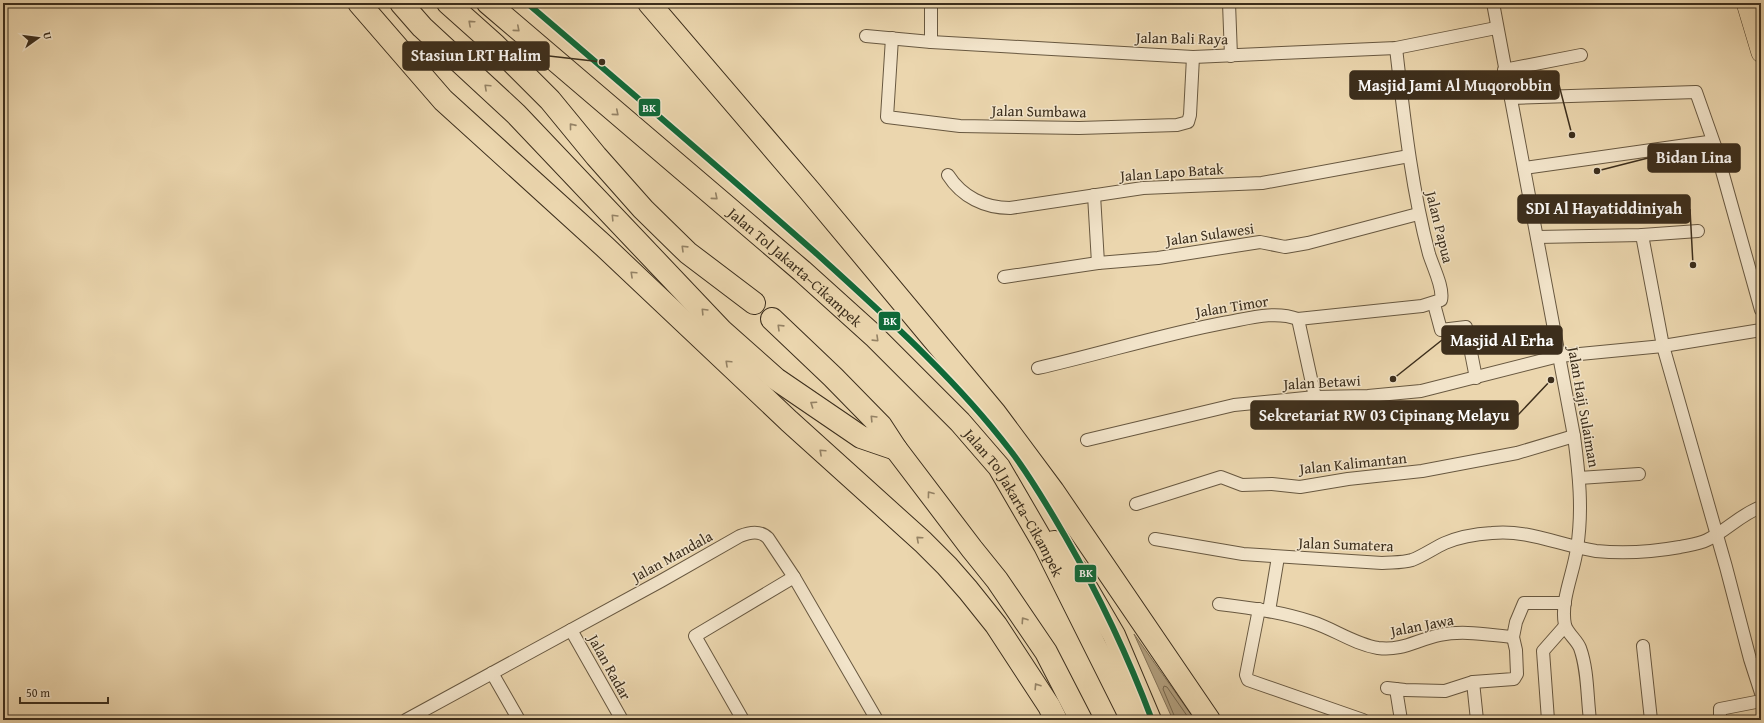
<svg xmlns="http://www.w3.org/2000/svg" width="1764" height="723" font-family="'Gentium Book Plus',serif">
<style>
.water{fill:#b09d7c;stroke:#827156}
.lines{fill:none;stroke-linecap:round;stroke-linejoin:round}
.shore{stroke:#76664c;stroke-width:1}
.street-casing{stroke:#685840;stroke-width:14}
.primary-casing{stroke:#3c2e1c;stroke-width:20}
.highway-casing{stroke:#3c2e1c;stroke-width:24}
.street{stroke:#f2e4ca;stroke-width:12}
.primary{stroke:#ebd6ae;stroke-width:19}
.highway{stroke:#ebd6ae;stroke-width:22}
.rail-1-casing{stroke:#f2e4ca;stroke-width:9}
.rail-1{stroke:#0e6938;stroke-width:6}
.oneway{stroke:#948265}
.labels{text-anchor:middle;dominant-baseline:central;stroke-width:3;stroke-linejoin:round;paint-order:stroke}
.street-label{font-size:15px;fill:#3c2e1c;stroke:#f2e4ca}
.leader{fill:none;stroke:#3c2e1c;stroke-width:1.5}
.callout-dot{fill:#3c2e1c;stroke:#f2e4ca;stroke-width:1.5}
.callout{fill:#3c2e1c;stroke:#3c2e1c;stroke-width:1.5}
.callout-label{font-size:16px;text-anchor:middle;font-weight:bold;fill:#fff}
.line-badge{stroke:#f2e4ca;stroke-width:1.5}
.badge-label{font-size:11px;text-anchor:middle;font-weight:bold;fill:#fff}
</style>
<rect width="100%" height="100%" fill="#ebd6ae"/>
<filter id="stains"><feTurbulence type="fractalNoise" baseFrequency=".005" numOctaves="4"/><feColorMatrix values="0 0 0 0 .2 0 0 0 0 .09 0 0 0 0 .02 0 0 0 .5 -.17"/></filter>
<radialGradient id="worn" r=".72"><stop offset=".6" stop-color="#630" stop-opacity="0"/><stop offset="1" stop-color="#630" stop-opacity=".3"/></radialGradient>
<path class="water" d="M1134 634 1195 720H1173Z"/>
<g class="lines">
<path class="shore" d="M1176 720 1163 689 1164 686 1167 687 1190 720"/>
<defs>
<g id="street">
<path d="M931 3V42"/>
<path d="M1229 3 1231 56"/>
<path d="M1493 3 1574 436C1579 473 1583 510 1577 548 1574 573 1560 600 1565 625 1567 633 1577 640 1580 648 1588 670 1587 697 1590 720"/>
<path d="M866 36 931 42 1193 57 1396 48 1496 28"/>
<path d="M892 38 887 117 960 126 1079 128 1177 125 1188 122 1190 115 1193 57"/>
<path d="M1504 70 1581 55"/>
<path d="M1511 98 1696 92 1715 146 1761 310"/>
<path d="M1524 168 1708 142 1715 146"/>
<path d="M948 175C962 197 985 208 1010 208L1143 188 1262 183 1409 156"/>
<path d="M1094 195 1098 263"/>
<path d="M1642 235 1663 346 1726 567 1750 659 1761 693"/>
<path d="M1537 237 1642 235 1698 231"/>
<path d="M1004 277 1098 263 1158 258 1260 242 1285 247 1308 243 1418 214"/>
<path d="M1434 304 1441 330 1466 327 1476 378"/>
<path d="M1298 319 1315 397"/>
<path d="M1038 368C1100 354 1160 335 1223 323 1247 319 1274 310 1298 319L1422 306 1441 300C1444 288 1433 267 1429 254 1411 186 1404 117 1396 48"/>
<path d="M1087 440 1234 405 1315 397 1368 396 1421 391 1559 356 1663 346 1761 330"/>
<path d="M1579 478 1639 474"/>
<path d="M1136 504 1221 477 1242 485 1272 484 1300 487 1348 479 1422 471 1517 453 1574 436"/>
<path d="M1155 539 1243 554 1382 563C1392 562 1402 563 1412 560 1423 556 1434 548 1445 543 1459 537 1476 534 1492 533 1528 529 1561 546 1596 551 1625 554 1652 552 1680 547 1689 545 1699 544 1707 540 1726 531 1741 514 1761 507"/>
<path d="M1219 604C1251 608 1282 612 1312 622 1334 629 1354 644 1378 648 1403 651 1416 640 1440 635 1463 630 1489 635 1513 637"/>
<path d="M1259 609 1246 675 1248 680 1363 720"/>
<path d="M1269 611 1278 557"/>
<path d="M571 630 622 720"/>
<path d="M1643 646 1651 720"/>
<path d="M492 673 519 720"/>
<path d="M1473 682 1477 720"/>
<path d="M1387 688 1405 690 1445 691 1473 682 1514 679 1517 674 1516 650 1513 637 1516 622 1524 603H1565"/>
<path d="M1396 689 1401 720"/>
<path d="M406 720 661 581 740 536C750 532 760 530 768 538L794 577 877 720"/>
<path d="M743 720 695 636 794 577"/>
<path d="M1548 720 1543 651 1565 626"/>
<path d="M1720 720V709L1761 701"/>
</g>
<path id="primary" d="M1746 3 1761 53"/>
<g id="highway">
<path d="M359 3 443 100 605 247 789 421 923 542 947 566 968 590 996 625 1049 706 1056 720"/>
<path d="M401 3 422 27 516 114 722 331 776 379 861 437 896 449"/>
<path d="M448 3 495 45 550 100 596 156 643 209 688 253 754 303"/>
<path id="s1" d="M488 3 802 271 874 336 960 422 999 467 1045 546 1132 720"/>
<path d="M649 3 809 190 995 413 1053 491 1209 720"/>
<path d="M1759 3 1761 8"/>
<path d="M772 319 833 377 881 426 896 449 972 549 997 580 1046 652 1081 720"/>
<path d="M1054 542 1076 570 1114 635 1150 720"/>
</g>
</defs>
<use href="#street" class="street-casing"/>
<use href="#primary" class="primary-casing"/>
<use href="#highway" class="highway-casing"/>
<use href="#street" class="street"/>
<use href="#primary" class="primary"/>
<use href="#highway" class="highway"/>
<defs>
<path id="rail-1" d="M527 3C624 86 721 169 817 254 885 316 954 377 1010 450 1031 477 1048 507 1065 536 1099 595 1128 656 1152 720"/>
</defs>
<use href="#rail-1" class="rail-1-casing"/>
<use href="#rail-1" class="rail-1"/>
</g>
<defs><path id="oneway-chevron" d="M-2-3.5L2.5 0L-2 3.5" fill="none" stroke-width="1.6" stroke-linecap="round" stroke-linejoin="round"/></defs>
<g class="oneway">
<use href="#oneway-chevron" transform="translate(471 23) rotate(-138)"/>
<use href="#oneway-chevron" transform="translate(517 29) rotate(41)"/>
<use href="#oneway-chevron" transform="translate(487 87) rotate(-137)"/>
<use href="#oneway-chevron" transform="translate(616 113) rotate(40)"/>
<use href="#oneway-chevron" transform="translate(572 126) rotate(-129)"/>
<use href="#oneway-chevron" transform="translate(715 197) rotate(40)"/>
<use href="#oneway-chevron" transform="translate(614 217) rotate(-134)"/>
<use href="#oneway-chevron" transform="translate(684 248) rotate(-136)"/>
<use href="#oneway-chevron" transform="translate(633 274) rotate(-137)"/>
<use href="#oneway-chevron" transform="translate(704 311) rotate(-134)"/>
<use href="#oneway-chevron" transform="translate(780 327) rotate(-136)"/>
<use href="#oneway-chevron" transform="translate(876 339) rotate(44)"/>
<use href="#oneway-chevron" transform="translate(728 363) rotate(-137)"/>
<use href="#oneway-chevron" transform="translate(813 404) rotate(-146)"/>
<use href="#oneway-chevron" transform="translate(873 418) rotate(-134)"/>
<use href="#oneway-chevron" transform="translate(822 452) rotate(-137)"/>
<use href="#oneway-chevron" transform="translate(930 494) rotate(-127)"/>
<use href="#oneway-chevron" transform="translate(919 539) rotate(-138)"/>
<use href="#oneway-chevron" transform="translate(1024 620) rotate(-124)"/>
<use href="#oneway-chevron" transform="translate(1037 686) rotate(-123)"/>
</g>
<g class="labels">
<g class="street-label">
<text transform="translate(1182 38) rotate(1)">Jalan Bali Raya</text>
<text transform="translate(1039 111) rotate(1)">Jalan Sumbawa</text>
<text transform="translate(1172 172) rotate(-4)">Jalan Lapo Batak</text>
<text transform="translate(1440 227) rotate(76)">Jalan Papua</text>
<text transform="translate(1210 234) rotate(-8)">Jalan Sulawesi</text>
<text stroke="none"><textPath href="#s1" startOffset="405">Jalan Tol Jakarta–Cikampek</textPath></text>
<text transform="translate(1232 306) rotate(-9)">Jalan Timor</text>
<text transform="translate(1322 382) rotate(-3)">Jalan Betawi</text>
<text transform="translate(1584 407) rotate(80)">Jalan Haji Sulaiman</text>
<text transform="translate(1353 463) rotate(-6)">Jalan Kalimantan</text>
<text stroke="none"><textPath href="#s1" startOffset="729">Jalan Tol Jakarta–Cikampek</textPath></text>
<text transform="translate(1346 544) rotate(2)">Jalan Sumatera</text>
<text transform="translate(672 556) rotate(-29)">Jalan Mandala</text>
<text transform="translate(1422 625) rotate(-11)">Jalan Jawa</text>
<text transform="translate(610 667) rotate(61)">Jalan Radar</text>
</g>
</g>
<path class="leader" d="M602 62L549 56M1572 135L1559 85M1597 171L1648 158M1693 265L1690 209M1393 379L1442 340M1551 380L1518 415"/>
<g class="callout-dot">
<circle cx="602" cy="62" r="4"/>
<circle cx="1572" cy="135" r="4"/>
<circle cx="1597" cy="171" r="4"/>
<circle cx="1693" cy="265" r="4"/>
<circle cx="1393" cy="379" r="4"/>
<circle cx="1551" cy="380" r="4"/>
</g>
<g class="callout">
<rect x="403" y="42" width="146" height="28" rx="4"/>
<rect x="1350" y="71" width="209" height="28" rx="4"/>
<rect x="1648" y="144" width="92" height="28" rx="4"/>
<rect x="1518" y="195" width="172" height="28" rx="4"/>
<rect x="1442" y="326" width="120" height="28" rx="4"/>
<rect x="1251" y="401" width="267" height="28" rx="4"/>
</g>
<g class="callout-label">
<text x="476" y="61">Stasiun LRT Halim</text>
<text x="1455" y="91">Masjid Jami Al Muqorobbin</text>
<text x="1694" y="163">Bidan Lina</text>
<text x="1604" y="214">SDI Al Hayatiddiniyah</text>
<text x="1502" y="346">Masjid Al Erha</text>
<text x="1384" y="421">Sekretariat RW 03 Cipinang Melayu</text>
</g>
<g class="line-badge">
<rect x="638" y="98" width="23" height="19" rx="4" fill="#0e6938"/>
<rect x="878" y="311" width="23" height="20" rx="4" fill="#0e6938"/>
<rect x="1074" y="564" width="23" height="19" rx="4" fill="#0e6938"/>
</g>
<g class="badge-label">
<text x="649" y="112">BK</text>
<text x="890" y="325">BK</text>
<text x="1086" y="577">BK</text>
</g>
<rect width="1764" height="723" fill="none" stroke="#ebd6ae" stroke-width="16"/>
<rect x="4" y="4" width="1756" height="715" fill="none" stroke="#3c2e1c" stroke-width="2"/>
<rect x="8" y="8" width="1748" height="707" fill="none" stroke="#3c2e1c"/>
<g transform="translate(38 38) rotate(76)" stroke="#f2e4ca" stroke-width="3" paint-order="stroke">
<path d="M0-3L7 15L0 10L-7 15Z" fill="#3c2e1c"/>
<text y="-6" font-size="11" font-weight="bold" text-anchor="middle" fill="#3c2e1c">U</text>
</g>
<path d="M20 697v6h88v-6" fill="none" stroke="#3c2e1c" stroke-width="2"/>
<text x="26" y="697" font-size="12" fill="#3c2e1c" stroke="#f2e4ca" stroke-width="3" paint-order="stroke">50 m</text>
<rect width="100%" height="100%" filter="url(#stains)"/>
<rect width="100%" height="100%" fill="url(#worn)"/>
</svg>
